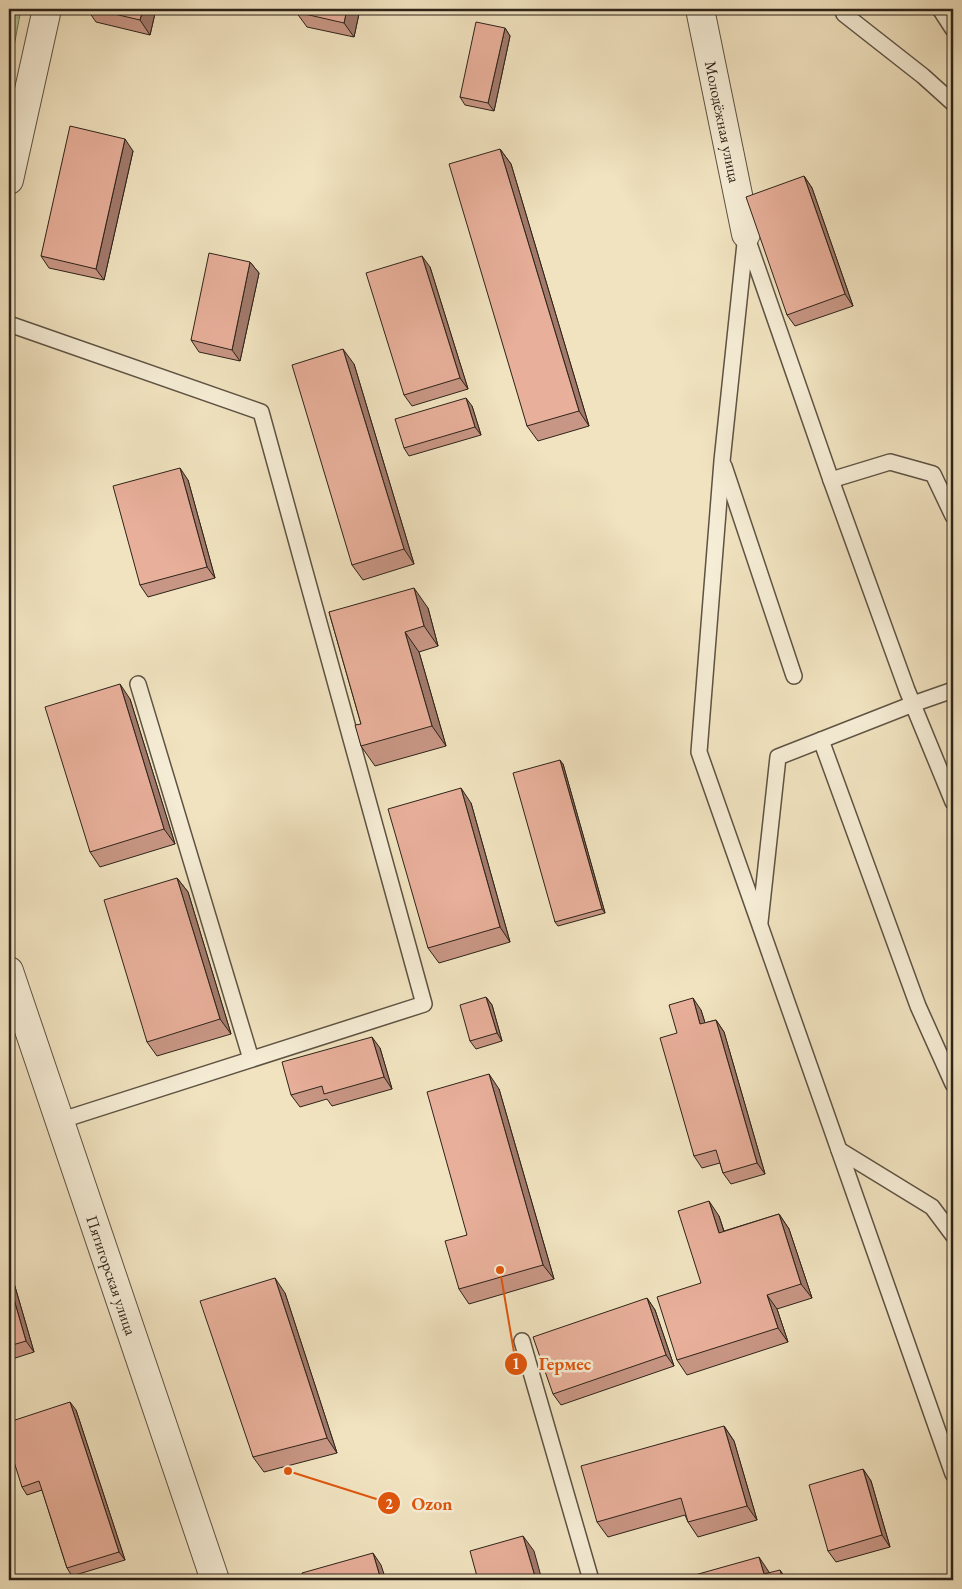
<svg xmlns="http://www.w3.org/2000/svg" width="962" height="1589" font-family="'EB Garamond',serif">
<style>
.grass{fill:url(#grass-dots);stroke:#727458}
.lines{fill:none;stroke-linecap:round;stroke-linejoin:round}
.service-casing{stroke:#5e5343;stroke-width:18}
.minor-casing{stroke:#5e5343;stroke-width:30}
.tertiary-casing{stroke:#5e5343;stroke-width:30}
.service{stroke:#f6edd6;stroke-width:15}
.minor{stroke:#f6edd6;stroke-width:28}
.tertiary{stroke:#f6edd6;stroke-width:28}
.wall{fill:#c89684;stroke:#2d2319}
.shaded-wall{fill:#a27a6c;stroke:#2d2319}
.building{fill:#e8af9a;stroke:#2d2319}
.labels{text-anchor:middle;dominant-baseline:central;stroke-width:5;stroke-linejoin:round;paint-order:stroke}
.street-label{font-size:16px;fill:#2d2319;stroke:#f6edd6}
.leader{fill:none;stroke:#df560d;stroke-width:2}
.callout-dot{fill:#df560d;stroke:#f6edd6;stroke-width:2}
.mark-label{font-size:15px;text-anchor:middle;font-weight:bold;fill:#fff}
.callout-label{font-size:18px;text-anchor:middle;font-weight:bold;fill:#df560d;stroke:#f6edd6;stroke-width:5;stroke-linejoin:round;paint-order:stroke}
</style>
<defs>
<pattern id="grass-dots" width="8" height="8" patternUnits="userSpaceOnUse" patternTransform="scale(1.25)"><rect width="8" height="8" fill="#b6c496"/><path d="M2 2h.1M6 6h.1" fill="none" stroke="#9da881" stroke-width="1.8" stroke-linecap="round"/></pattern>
</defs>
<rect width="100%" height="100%" fill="#f1e3c0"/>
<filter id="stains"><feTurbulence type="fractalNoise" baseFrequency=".004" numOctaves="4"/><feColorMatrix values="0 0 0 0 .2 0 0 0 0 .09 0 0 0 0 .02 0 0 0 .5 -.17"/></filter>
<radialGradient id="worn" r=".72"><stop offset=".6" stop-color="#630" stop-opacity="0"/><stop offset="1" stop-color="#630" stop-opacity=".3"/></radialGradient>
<path class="grass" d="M9 9H21L9 73Z"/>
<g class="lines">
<defs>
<g id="service">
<path d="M842 9 844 14 923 76 953 103"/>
<path d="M940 9 953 29"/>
<path d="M746 234 722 461 699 752 953 1474"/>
<path d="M747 238 831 480 907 690 953 802"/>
<path d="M9 324 261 412 424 1004 59 1121"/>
<path d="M724 466 794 676"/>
<path d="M831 480 890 462 933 474 953 516"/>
<path d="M138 684 251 1059"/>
<path d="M821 740 918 1006 953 1084"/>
<path d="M760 922 778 757 913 704 953 690"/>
<path d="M839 1150 932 1207 953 1235"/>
<path d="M522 1341 591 1580"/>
</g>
<g id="minor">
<path id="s1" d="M700 9 746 234"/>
</g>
<g id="tertiary">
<path d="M9 180 47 9"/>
<path id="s2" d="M9 971 215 1580"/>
</g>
</defs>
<use href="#service" class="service-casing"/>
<use href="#minor" class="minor-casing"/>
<use href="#tertiary" class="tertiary-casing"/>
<use href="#service" class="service"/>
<use href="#minor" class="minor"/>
<use href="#tertiary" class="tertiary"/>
</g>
<g class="wall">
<path d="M87 9H156L150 35 96 22Z"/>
<path d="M297 9H360L354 37 307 27 296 12Z"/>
<path d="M505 28 510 36 494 111 465 105 460 97Z"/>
<path d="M500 149 511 164 589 426 538 441 527 426Z"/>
<path d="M133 151 104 280 49 268 41 256Z"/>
<path d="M804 176 812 188 853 306 795 326 787 315Z"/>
<path d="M250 262 259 273 240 361 199 352 191 340Z"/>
<path d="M430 267 468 389 412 406 404 395Z"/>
<path d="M354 364 414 564 363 580 352 565Z"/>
<path d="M472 406 481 435 409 456 404 448Z"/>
<path d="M188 480 215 578 148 597 140 585Z"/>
<path d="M428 608 438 646 419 652 446 746 375 766 361 746V724L329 612Z"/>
<path d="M130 699 175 844 100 867 90 852Z"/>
<path d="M563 764 605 913 558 926 555 922Z"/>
<path d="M471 803 510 942 439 963 428 948Z"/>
<path d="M177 878 188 892 231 1034 157 1056 147 1042Z"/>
<path d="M486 997 492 1005 502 1041 476 1049 470 1041Z"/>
<path d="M701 1010 705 1023 716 1020 724 1032 765 1174 731 1184 723 1173 720 1163 702 1168 694 1156 677 1033Z"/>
<path d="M380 1048 392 1089 332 1106 327 1099 300 1107 291 1095Z"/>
<path d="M499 1089 554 1279 469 1304 459 1289 467 1235Z"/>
<path d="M779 1214 789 1229 812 1298 777 1309 788 1342 687 1375 677 1360 701 1283 719 1216 724 1231Z"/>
<path d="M9 1266 34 1352 9 1360Z"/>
<path d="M285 1293 337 1453 264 1472 253 1457Z"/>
<path d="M647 1298 655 1310 674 1366 561 1405 553 1394Z"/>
<path d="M76 1410 125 1560 72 1576 67 1568 42 1490 27 1495 22 1487Z"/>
<path d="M724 1426 734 1441 757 1520 698 1537 688 1522 685 1515 608 1537 597 1522Z"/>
<path d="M863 1469 871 1481 890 1547 836 1562 828 1551Z"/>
</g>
<g class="shaded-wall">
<path d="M143 9H156L150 35 140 20Z"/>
<path d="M347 9H360L354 37 344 23Z"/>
<path d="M505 28 510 36 494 111 488 103Z"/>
<path d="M125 139 133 151 104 280 96 269Z"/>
<path d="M500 149 511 164 589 426 579 411Z"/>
<path d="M804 176 812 188 853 306 845 294Z"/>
<path d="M422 256 430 267 468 389 460 378Z"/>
<path d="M250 262 259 273 240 361 232 350Z"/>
<path d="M343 349 354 364 414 564 404 549Z"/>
<path d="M466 398 472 406 481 435 475 427Z"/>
<path d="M180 468 188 480 215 578 207 567Z"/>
<path d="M414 588 428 608 438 646 424 626Z"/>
<path d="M405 632 419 652 446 746 432 726Z"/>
<path d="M120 684 130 699 175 844 164 829Z"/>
<path d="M560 760 563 764 605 913 602 909Z"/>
<path d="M461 788 471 803 510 942 500 927Z"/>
<path d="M177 878 188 892 231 1034 220 1019Z"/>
<path d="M486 997 492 1005 502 1041 497 1033Z"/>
<path d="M693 998 701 1010 709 1036 700 1024Z"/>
<path d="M716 1020 724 1032 765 1174 757 1163Z"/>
<path d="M372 1037 380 1048 392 1089 384 1077Z"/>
<path d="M489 1074 499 1089 554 1279 543 1265Z"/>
<path d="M709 1201 719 1216 729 1248 719 1233Z"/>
<path d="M779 1214 789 1229 812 1298 801 1284Z"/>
<path d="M9 1266 34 1352 26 1341 9 1282Z"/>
<path d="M275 1278 285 1293 337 1453 327 1438Z"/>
<path d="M767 1295 777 1309 788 1342 778 1328Z"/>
<path d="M647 1298 655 1310 674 1366 666 1355Z"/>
<path d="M70 1402 76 1410 125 1560 119 1552Z"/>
<path d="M724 1426 734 1441 757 1520 747 1506Z"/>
<path d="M863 1469 871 1481 890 1547 882 1535Z"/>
<path d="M523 1536 534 1551 542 1580H536Z"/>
<path d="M373 1553 381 1565 386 1580H381Z"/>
<path d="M759 1557 769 1572 772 1580 764 1574Z"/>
<path d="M780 1570 787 1580H783Z"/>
</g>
<g class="building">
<path d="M93 9H143L140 20Z"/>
<path d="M297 9H347L344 23 296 12Z"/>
<path d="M476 22 505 28 488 103 460 97Z"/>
<path d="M70 126 125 139 96 269 41 256Z"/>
<path d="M500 149 579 411 527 426 449 164Z"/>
<path d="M804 176 845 294 787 315 746 197Z"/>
<path d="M209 253 250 262 232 350 191 340Z"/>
<path d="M422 256 460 378 404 395 366 273Z"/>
<path d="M343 349 404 549 352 565 292 365Z"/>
<path d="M466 398 475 427 404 448 395 419Z"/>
<path d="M180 468 207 567 140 585 113 486Z"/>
<path d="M414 588 424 626 405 632 432 726 361 746 355 725 361 724 329 612Z"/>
<path d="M120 684 164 829 90 852 45 707Z"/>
<path d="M560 760 602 909 555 922 513 773Z"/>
<path d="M461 788 500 927 428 948 388 809Z"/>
<path d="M177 878 220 1019 147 1042 104 900Z"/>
<path d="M486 997 497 1033 470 1041 460 1005Z"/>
<path d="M693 998 700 1024 716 1020 757 1163 723 1173 716 1150 694 1156 660 1038 677 1033 669 1005Z"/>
<path d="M372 1037 384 1077 324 1094 322 1086 291 1095 282 1062Z"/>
<path d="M489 1074 543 1265 459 1289 445 1241 467 1235 427 1092Z"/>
<path d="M709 1201 719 1233 779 1214 801 1284 767 1295 778 1328 677 1360 657 1297 701 1283 678 1211Z"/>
<path d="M275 1278 327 1438 253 1457 200 1301Z"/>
<path d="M9 1282 26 1341 9 1346Z"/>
<path d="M647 1298 666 1355 553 1394 533 1337Z"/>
<path d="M70 1402 119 1552 67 1568 39 1481 22 1487 9 1446V1422Z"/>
<path d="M724 1426 747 1506 688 1522 681 1498 597 1522 581 1466Z"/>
<path d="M863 1469 882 1535 828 1551 809 1485Z"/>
<path d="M523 1536 536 1580H478L470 1551Z"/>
<path d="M373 1553 381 1580H304L302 1573Z"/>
<path d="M759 1557 764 1574 780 1570 783 1580H677Z"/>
</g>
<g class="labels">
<g class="street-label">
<text stroke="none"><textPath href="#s1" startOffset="115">Молодёжная улица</textPath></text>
<text stroke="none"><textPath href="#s2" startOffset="321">Пятигорская улица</textPath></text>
</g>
</g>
<path class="leader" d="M500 1270L516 1364M288 1471L389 1503"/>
<g class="callout-dot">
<circle cx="500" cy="1270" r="5"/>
<circle cx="288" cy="1471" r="5"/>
<circle cx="516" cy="1364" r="12"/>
<circle cx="389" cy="1503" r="12"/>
</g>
<g class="mark-label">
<text x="516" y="1369">1</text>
<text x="389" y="1509">2</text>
</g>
<g class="callout-label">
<text x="565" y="1370">Гермес</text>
<text x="432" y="1510">Ozon</text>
</g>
<rect width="962" height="1589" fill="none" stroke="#f1e3c0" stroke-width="30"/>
<rect x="10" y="10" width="942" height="1569" fill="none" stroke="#2d2319" stroke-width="2.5"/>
<rect x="15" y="15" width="932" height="1559" fill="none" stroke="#2d2319"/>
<rect width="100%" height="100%" filter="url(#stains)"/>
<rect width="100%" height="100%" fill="url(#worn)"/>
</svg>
